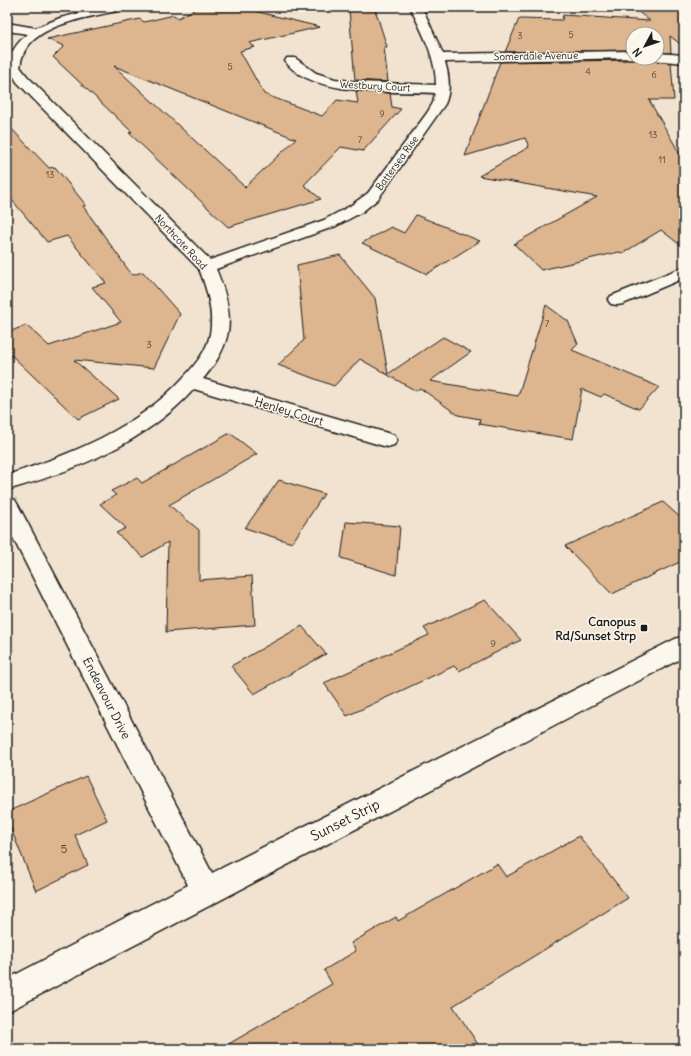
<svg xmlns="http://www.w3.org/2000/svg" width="691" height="1056" font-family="Delius,sans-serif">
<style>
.building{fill:#ddb58e;stroke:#1c1c1c;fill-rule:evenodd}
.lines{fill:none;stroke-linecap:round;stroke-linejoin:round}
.minor-casing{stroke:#1c1c1c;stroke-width:3}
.minor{fill:#fbf7ec;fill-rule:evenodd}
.poi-dot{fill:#1c1c1c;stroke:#fbf7ec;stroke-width:1.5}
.labels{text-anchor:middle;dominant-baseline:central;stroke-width:3;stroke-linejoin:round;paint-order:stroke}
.far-number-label{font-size:9px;fill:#4c4238}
.far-street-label{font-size:10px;fill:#1c1c1c;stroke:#fbf7ec}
.number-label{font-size:10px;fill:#4c4238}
.street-label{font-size:12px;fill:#1c1c1c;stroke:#fbf7ec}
.poi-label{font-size:12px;font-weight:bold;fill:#1c1c1c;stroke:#fbf7ec;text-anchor:end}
.near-number-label{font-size:12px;fill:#4c4238}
.near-street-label{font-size:14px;fill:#1c1c1c;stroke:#fbf7ec}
</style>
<rect width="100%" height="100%" fill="#f2e3d0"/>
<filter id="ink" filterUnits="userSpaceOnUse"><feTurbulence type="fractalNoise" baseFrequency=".025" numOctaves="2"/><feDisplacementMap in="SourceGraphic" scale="8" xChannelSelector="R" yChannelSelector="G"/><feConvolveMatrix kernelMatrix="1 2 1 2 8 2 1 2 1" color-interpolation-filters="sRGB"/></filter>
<g filter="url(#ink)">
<g class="building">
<path d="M199 7H238L320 27 249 43 255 47 240 51 264 94 322 116 337 100 358 103 356 91 390 93 392 107 401 109 363 151 341 147 304 185 321 199 228 227 129 133 132 132 53 57 64 46 47 39 140 19 144 22 174 15 178 18ZM114 66 296 139 245 187Z"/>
<path d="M632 7H684V47L670 36 671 53 657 52V34H633V50L505 52 519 19 562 20 563 15 650 21Z"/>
<path d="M375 9 387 47H384L388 82 355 80 349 10Z"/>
<path d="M637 58H650L653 61 671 63 674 100H649L684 161V248L661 230 623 253 619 252 541 270 514 244 597 197 479 176 529 147 525 138 465 156 500 62 636 60Z"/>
<path d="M7 124 49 168 55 167 86 205 83 206 132 275 143 272 180 314 154 368 74 360 119 399 78 419 7 351V333L26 325 49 346 121 322 92 287 106 283 67 236 47 242 7 194Z"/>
<path d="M416 215 480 241 427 274 362 243 391 227 404 233Z"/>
<path d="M340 255 375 298 388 374 443 337 471 352 430 381 518 396 546 305 568 321 578 344 572 350 659 387 639 409 604 394 601 397 582 389 573 439 479 424 480 419 458 415 420 388 416 391 360 359 334 386 278 365 304 340 297 265Z"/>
<path d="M230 433 257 454 169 505 199 530V580L252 576 255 625 166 632 168 542 143 557 116 533 126 528 100 504 116 495 111 491 137 478 142 483Z"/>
<path d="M279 480 324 494 292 543 245 528Z"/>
<path d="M663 502 684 521V560L612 594 565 546Z"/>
<path d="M346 522 400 526 396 575 341 558Z"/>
<path d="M485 600 521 640 459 671 454 666 347 716 324 683 429 635 424 628Z"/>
<path d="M302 626 326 654 254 694 231 666Z"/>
<path d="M86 776 107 820 75 835 88 865 36 891 7 819V812Z"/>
<path d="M579 836 628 898 453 1006 481 1049H220L332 984 324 970 356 951 351 943 396 917 398 921 497 864 506 877Z"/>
</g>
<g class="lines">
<defs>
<g id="minor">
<path d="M104 7H127L125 9C95 17 36 22 23 55 21 59 21 63 20 67L27 76 210 260 324 220 350 206 368 193 427 113 433 103 435 93C395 91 310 97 285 61L287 58H295L316 73 335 79 358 82 436 85C436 57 422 32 410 7H422L443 54 633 51V58H636L445 62C449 75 451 91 445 104L378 199 362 212 336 226 216 269C235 315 235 341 203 379L394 435 397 440 394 445 387 447 380 445 194 389C147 442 74 471 7 490V475C72 454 136 429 183 378 195 365 207 351 210 334 214 312 207 289 199 269L17 82 8 67C10 53 16 43 28 34L7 31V23L36 28 60 18Z"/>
<path d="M657 53 684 55V63L653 60 651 58H657Z"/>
<path d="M684 267V278L623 304 617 305 611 304 608 300 611 296Z"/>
<path d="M7 498 15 500 18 505 212 873 675 639 684 636V657L7 1012V979L188 885 7 526Z"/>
</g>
</defs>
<use href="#minor" class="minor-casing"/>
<use href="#minor" class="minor"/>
</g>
</g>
<rect class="poi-dot" x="640" y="624" width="8" height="8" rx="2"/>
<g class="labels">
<g class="far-number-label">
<text x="571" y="34">5</text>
<text x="520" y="35">3</text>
<text x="230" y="66">5</text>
<text x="588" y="71">4</text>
<text x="654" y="74">6</text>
<text x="382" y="113">9</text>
<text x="653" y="134">13</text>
<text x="360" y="139">7</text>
<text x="662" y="159">11</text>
<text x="50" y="174">13</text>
</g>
<g class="far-street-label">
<text transform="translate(536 56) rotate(-1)">Somerdale Avenue</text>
<text transform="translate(375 86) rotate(3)">Westbury Court</text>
<text transform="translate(397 163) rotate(-54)">Battersea Rise</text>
<text transform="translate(181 242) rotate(47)">Northcote Road</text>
</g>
<g class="number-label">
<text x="547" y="323">7</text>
<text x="149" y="344">3</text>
<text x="493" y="643">9</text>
</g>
<g class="street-label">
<text transform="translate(289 411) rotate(17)">Henley Court</text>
<text transform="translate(107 698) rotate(63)">Endeavour Drive</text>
</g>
<g class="poi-label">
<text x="636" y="621">Canopus<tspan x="636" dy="14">Rd/Sunset Strp</tspan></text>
</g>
<g class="near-number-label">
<text x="64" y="848">5</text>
</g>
<g class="near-street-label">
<text transform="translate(345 820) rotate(-27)">Sunset Strip</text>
</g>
</g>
<rect width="691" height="1056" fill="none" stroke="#fbf7ec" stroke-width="24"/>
<rect x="12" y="12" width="667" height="1032" fill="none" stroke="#1c1c1c" stroke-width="1.5" filter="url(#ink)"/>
<g transform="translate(645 46) rotate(230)"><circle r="19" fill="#fbf7ec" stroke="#a29f99"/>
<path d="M0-3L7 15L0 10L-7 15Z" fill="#1c1c1c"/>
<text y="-6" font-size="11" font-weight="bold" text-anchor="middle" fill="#1c1c1c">N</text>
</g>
</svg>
